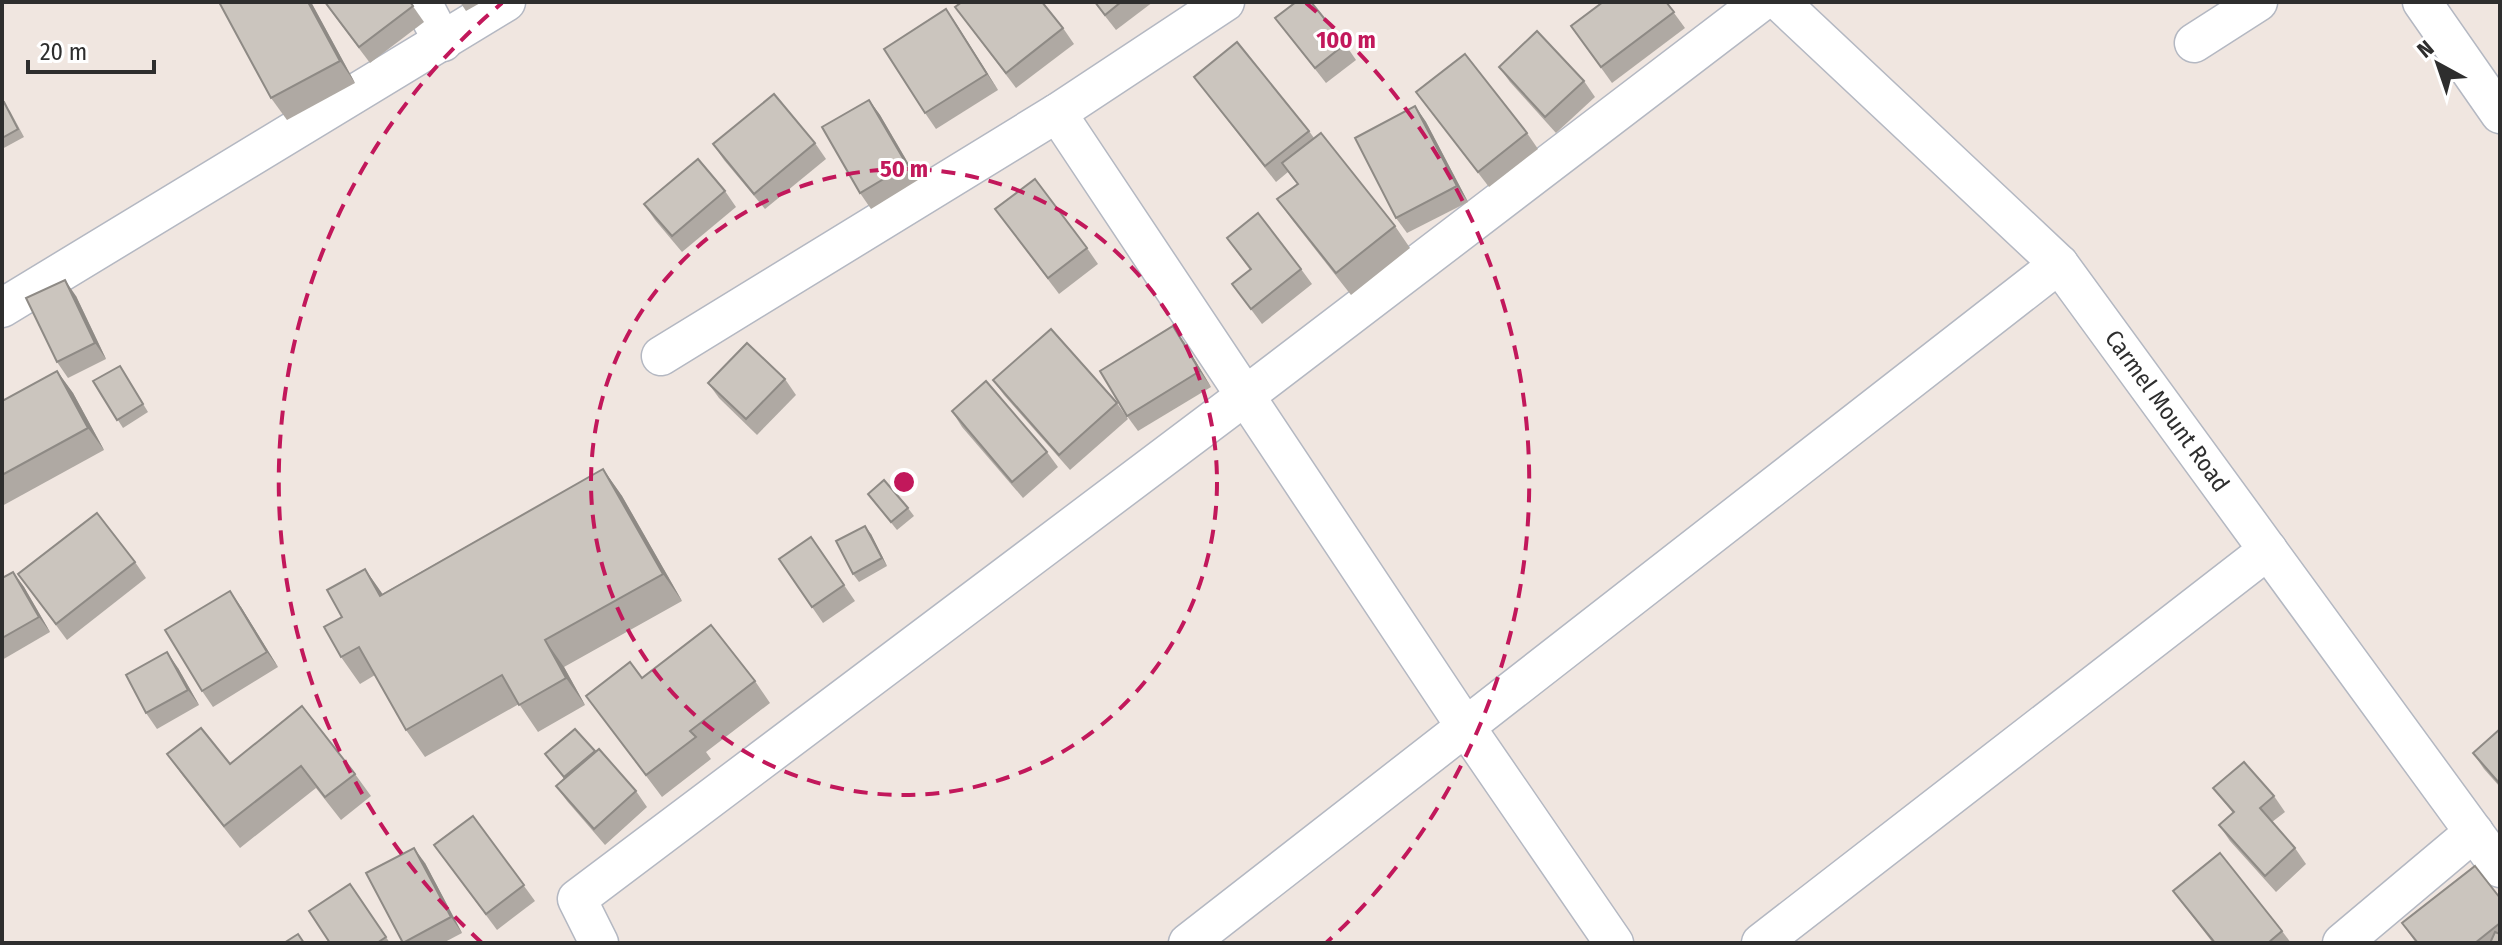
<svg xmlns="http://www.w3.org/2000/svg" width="2502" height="945" font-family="'Fira Sans Condensed',sans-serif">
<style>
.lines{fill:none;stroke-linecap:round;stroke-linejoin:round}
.minor-casing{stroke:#b4b8c2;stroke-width:41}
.minor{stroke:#fff;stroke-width:38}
.wall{fill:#afa9a3}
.shaded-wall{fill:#8e8a85}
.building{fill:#cbc5be;stroke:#8e8a85;stroke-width:2}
.ring{fill:none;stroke:#c2185b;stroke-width:4;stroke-dasharray:14 10}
.labels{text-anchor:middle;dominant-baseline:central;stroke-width:6;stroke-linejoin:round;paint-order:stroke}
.street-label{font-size:24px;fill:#2e2e2e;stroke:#fff}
.centre{fill:#c2185b;stroke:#fff;stroke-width:4}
.ring-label{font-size:24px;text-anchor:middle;font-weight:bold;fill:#c2185b;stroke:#fff;stroke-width:6;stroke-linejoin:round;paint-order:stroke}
</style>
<rect width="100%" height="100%" fill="#f0e6e0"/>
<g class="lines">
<defs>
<g id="minor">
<path d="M422 2 443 42"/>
<path d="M1780 2 2059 264 2500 868"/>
<path d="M2422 2 2500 114"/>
<path d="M2194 43 2258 2"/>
<path d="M1057 113 1465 726 1614 943"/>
<path d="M2 308 506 2"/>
<path d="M661 356 1057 113 1225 2"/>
<path d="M599 943 577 899 1245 396 1761 2"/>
<path d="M1188 943 2059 264"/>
<path d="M1761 943 2268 550"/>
<path d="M2342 943 2474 832"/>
</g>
</defs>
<use href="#minor" class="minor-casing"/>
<use href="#minor" class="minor"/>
</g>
<g class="wall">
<path d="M311 2 355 83 287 120 271 98Z"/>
<path d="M324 2H410L424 22 370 63Z"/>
<path d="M460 2H482L466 11Z"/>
<path d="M1094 2H1153L1116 30Z"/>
<path d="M1666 2 1685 28 1612 83 1571 26Z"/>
<path d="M955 7 1063 28 1074 44 1016 88Z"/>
<path d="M946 9 998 90 936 129 925 113Z"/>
<path d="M1275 18 1345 44 1356 60 1326 83Z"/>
<path d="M1499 67 1584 81 1595 97 1556 133 1510 82Z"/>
<path d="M1194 77 1309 131 1314 138 1395 226 1410 248 1351 295 1293 221 1277 199 1297 184 1288 172 1276 182Z"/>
<path d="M1416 92 1527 133 1538 149 1489 187Z"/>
<path d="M869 100 880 115 918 180 871 209 860 193Z"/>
<path d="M2 103 10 111 24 137 2 149Z"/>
<path d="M1415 106 1426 122 1468 202 1407 233 1396 218Z"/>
<path d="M815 143 826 159 765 209 724 160 713 144Z"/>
<path d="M725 191 736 207 682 252 655 220 644 204Z"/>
<path d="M995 209 1087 248 1098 264 1059 294Z"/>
<path d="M1227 238 1301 269 1312 284 1262 324 1232 284 1250 270Z"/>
<path d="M76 296 106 359 68 378 57 362Z"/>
<path d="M1184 342 1211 387 1138 431 1127 416Z"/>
<path d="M120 366 148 412 123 428 93 381Z"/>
<path d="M57 371 73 393 104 450 2 506V401Z"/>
<path d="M785 379 796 395 757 435 719 398 708 383Z"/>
<path d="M993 380 1117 403 1128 419 1070 470 1004 395Z"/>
<path d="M952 411 1047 452 1058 467 1023 498 962 427Z"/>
<path d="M603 469 622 496 682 601 564 667 585 705 538 732 519 704 425 757 406 730 375 675 360 684 341 657 342 617 365 569 382 594Z"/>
<path d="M868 494 908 508 914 516 897 530Z"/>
<path d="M871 534 887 566 859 582 853 574Z"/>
<path d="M811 537 855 601 823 623 779 559Z"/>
<path d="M135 562 146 578 67 640 18 574Z"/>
<path d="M13 572 24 587 50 632 2 660V578Z"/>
<path d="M241 607 278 667 213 707 202 691Z"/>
<path d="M178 668 199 705 157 729 146 713Z"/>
<path d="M642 678 755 681 770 703 706 752 711 759 662 797 586 696Z"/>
<path d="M302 706 355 774 371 796 341 820 316 788 240 848 183 776 167 754 230 764Z"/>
<path d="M575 729 595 752 636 791 647 807 605 845 567 801 556 786 564 778 545 754Z"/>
<path d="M2500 729V787L2484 769 2473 753Z"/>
<path d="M2213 788 2274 796 2285 812 2272 822 2295 848 2306 864 2276 892 2230 841 2219 825 2233 813Z"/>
<path d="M473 816 535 901 497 930 434 845Z"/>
<path d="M425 863 462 933 443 943H403Z"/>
<path d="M350 884 390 943H330Z"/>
<path d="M2173 891 2282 931 2291 943H2213Z"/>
<path d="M2500 898V943H2416L2402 923Z"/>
</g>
<g class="shaded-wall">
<path d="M308 2H311L355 83 340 61Z"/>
<path d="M946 9 957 25 998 90 987 74Z"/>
<path d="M869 100 880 115 918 180 907 165Z"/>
<path d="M1415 106 1426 122 1468 202 1457 186Z"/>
<path d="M65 280 76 296 106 359 95 343Z"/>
<path d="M1173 326 1184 342 1211 387 1200 371Z"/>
<path d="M57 371 73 393 104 450 88 428Z"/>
<path d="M603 469 622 496 682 601 663 574Z"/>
<path d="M865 526 871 534 887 566 882 558Z"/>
<path d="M365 569 384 596H380Z"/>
<path d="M13 572 24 587 50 632 39 617Z"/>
<path d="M230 591 241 607 278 667 267 652Z"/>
<path d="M545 640 564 667 585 705 566 678Z"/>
<path d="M167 652 178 668 199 705 188 690Z"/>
<path d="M414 848 425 863 462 933 451 917Z"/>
</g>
<g class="building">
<path d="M219 2H308L340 61 271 98Z"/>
<path d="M325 2H410L413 6 359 47Z"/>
<path d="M962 2H1042L1063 28 1006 73 955 7Z"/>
<path d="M1095 2H1121L1105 15Z"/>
<path d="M1296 2H1311L1345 44 1315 68 1275 18Z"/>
<path d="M1603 2H1666L1674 12 1601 67 1571 26Z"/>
<path d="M946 9 987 74 925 113 884 49Z"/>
<path d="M1537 31 1584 81 1545 117 1499 67Z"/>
<path d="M1237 42 1309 131 1265 166 1194 77Z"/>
<path d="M1465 54 1527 133 1478 172 1416 92Z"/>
<path d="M774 94 815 143 754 194 713 144Z"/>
<path d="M869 100 907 165 860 193 822 127Z"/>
<path d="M4 102 18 129 2 138V103Z"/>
<path d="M1415 106 1457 186 1396 218 1355 138Z"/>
<path d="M1321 133 1395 226 1336 273 1277 199 1298 184 1282 163Z"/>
<path d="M698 159 725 191 672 236 644 204Z"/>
<path d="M1035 179 1087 248 1048 278 995 209Z"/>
<path d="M1258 213 1301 269 1251 309 1232 284 1251 269 1227 238Z"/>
<path d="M65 280 95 343 57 362 26 298Z"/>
<path d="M1173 326 1200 371 1127 416 1100 371Z"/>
<path d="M1051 329 1117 403 1059 455 993 380Z"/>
<path d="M747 343 785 379 746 419 708 383Z"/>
<path d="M120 366 143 404 117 420 93 381Z"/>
<path d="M57 371 88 428 2 475V401Z"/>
<path d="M986 381 1047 452 1012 482 952 411Z"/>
<path d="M603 469 663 574 545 640 566 678 519 705 502 675 406 730 359 647 341 657 324 627 342 617 327 590 365 569 380 596Z"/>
<path d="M884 480 908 508 891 522 868 494Z"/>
<path d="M97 513 135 562 56 624 18 574Z"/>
<path d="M865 526 882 558 853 574 836 541Z"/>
<path d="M811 537 844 585 812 607 779 559Z"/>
<path d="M13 572 39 617 2 638V578Z"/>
<path d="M230 591 267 652 202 691 165 630Z"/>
<path d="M711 625 755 681 690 731 696 737 646 775 586 696 630 662 642 678Z"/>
<path d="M167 652 188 690 146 713 126 675Z"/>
<path d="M302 706 355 774 325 797 301 766 224 826 167 754 201 728 230 764Z"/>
<path d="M575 729 595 751 564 777 545 754Z"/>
<path d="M2500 729V784L2473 753Z"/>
<path d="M599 749 636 791 594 829 556 786Z"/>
<path d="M2244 762 2274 796 2260 808 2295 848 2265 876 2219 825 2234 812 2213 788Z"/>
<path d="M473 816 524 885 486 914 434 845Z"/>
<path d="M414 848 451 917 403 943 366 873Z"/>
<path d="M2220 853 2282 931 2268 943H2215L2173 891Z"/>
<path d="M2475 866 2500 898V923L2475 943H2418L2402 923Z"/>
<path d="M350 884 386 937 377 943H330L309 911Z"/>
<path d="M2495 932 2500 934V943H2490Z"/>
<path d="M298 934 304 943H284Z"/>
</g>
<g class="ring">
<circle cx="904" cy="482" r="313"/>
<path d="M482 943A625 625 0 0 1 502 3M1306 3A625 625 0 0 1 1326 943"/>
</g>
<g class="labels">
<g class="street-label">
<text transform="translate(2167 411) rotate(54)">Carmel Mount Road</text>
</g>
</g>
<circle cx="904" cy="482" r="12" class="centre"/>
<g class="ring-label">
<text x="1346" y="48">100 m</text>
<text x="904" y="177">50 m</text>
</g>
<rect width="2502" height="945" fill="none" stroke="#2e2e2e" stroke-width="8"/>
<g transform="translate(2438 64) rotate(320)" stroke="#ffffff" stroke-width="6" paint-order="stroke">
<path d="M0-6L14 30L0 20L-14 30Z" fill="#2e2e2e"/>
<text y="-12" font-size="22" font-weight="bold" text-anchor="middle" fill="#2e2e2e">N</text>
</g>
<path d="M28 60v12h126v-12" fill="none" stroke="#2e2e2e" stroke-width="4"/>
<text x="40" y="60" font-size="24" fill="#2e2e2e" stroke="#ffffff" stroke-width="6" paint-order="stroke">20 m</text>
</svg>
